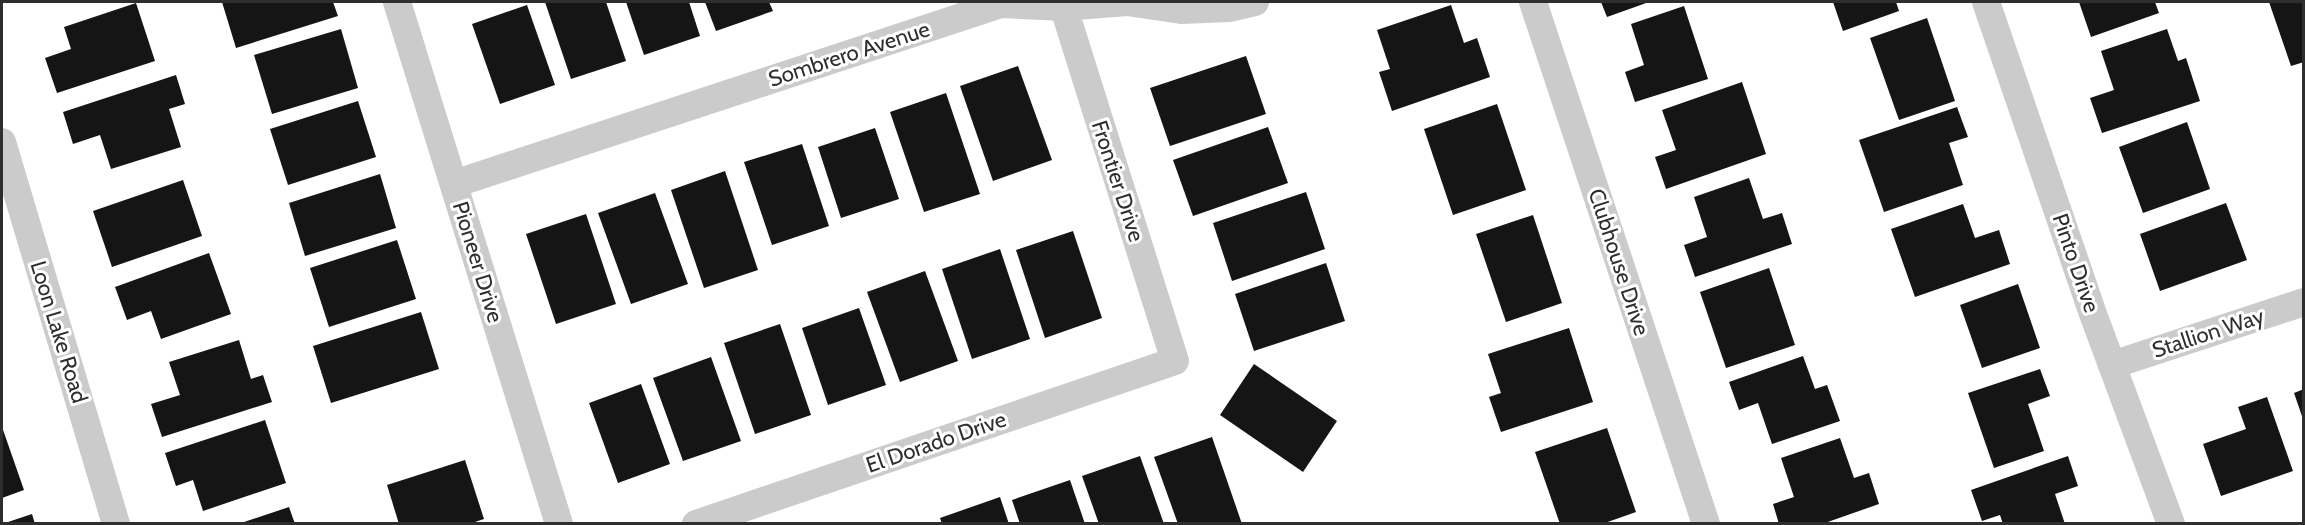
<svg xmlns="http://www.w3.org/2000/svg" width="2305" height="525" font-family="Cabin,sans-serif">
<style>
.building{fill:#151515}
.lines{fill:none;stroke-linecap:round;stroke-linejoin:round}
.street{stroke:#cbcbcb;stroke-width:28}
.labels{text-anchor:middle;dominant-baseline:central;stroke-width:6;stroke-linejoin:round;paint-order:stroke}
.street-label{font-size:22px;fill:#2e2e2e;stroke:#fff}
</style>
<rect width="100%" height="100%" fill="#fff"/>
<g class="building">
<path d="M222 2H333L338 16 236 48Z"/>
<path d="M545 2H606L626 61 571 79Z"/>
<path d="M626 2H689L700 36 644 55Z"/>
<path d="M705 2H769L773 11 716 31Z"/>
<path d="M1601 2H1649L1607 17Z"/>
<path d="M1833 2H1896L1899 11 1843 31Z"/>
<path d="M2079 2H2155L2159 13 2091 37Z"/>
<path d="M2269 2H2304V62L2291 66Z"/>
<path d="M136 3 155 61 57 93 45 58 71 49 64 27Z"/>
<path d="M527 5 555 85 500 104 472 24Z"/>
<path d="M1451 5 1464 43 1477 38 1490 77 1392 111 1379 72 1390 69 1377 30Z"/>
<path d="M1684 6 1708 79 1635 102 1625 72 1644 65 1631 24Z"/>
<path d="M1927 18 1955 101 1899 120 1870 38Z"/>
<path d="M341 29 358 88 272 114 254 55Z"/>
<path d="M2167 29 2178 61 2186 58 2200 101 2102 133 2090 98 2114 90 2101 51Z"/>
<path d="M1246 56 1266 114 1170 146 1150 88Z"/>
<path d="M1018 66 1052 160 993 181 960 86Z"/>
<path d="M176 75 185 104 169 109 181 147 111 169 100 135 73 144 63 112Z"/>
<path d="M1742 82 1766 154 1666 189 1655 157 1676 150 1662 110Z"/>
<path d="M946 93 980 194 924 212 890 112Z"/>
<path d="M358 101 376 157 288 185 270 129Z"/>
<path d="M1497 104 1526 190 1453 215 1424 129Z"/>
<path d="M1957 107 1968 137 1949 143 1963 185 1884 212 1859 140Z"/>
<path d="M2187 122 2210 189 2143 213 2119 147Z"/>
<path d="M1268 127 1288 183 1193 216 1173 160Z"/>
<path d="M875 128 899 199 841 218 818 147Z"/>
<path d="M802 144 829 226 772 245 744 162Z"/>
<path d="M725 171 758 270 704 288 671 190Z"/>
<path d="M380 174 396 228 305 256 289 203Z"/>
<path d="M1749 178 1763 219 1782 213 1792 244 1695 277 1684 245 1707 237 1694 197Z"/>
<path d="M183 180 202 236 112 267 93 211Z"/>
<path d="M1306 192 1325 249 1232 281 1213 223Z"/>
<path d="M655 193 688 284 631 304 598 213Z"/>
<path d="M2226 203 2247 260 2160 291 2140 234Z"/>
<path d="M1963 204 1975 238 1999 230 2010 264 1915 297 1891 229Z"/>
<path d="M586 214 616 304 556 324 526 234Z"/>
<path d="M1533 215 1562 303 1506 322 1476 234Z"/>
<path d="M1073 231 1102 318 1045 338 1016 250Z"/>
<path d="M397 240 416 299 329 327 310 268Z"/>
<path d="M1000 249 1030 339 972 359 942 269Z"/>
<path d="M209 253 231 314 161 339 151 311 127 320 115 287Z"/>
<path d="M1326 263 1345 321 1254 351 1235 294Z"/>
<path d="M1769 268 1795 345 1726 368 1700 292Z"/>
<path d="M925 271 958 361 900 382 867 292Z"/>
<path d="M2018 284 2040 348 1982 368 1960 305Z"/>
<path d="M859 308 886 385 828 405 802 328Z"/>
<path d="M421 312 439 369 331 403 313 346Z"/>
<path d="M780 324 811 415 755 434 724 343Z"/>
<path d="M1569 328 1593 402 1501 432 1489 397 1501 393 1488 354Z"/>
<path d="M239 340 251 379 263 375 272 402 162 437 151 404 180 395 169 362Z"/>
<path d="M1803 356 1815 389 1827 385 1840 421 1772 444 1758 403 1739 410 1729 382Z"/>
<path d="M711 357 741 441 683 461 653 378Z"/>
<path d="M1254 364 1337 421 1303 472 1220 415Z"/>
<path d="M2040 369 2050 396 2028 404 2044 451 1994 468 1968 393Z"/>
<path d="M641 384 670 464 618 483 589 403Z"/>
<path d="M2304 389V419H2303L2294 393Z"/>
<path d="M2267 397 2293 471 2221 496 2203 444 2246 429 2238 407Z"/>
<path d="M265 420 286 483 203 511 193 480 176 486 165 453Z"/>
<path d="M2 427 24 490 2 498Z"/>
<path d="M1607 428 1636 512 1602 524H1560L1535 452Z"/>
<path d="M1212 437 1242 524H1178L1154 457Z"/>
<path d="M1840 438 1854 478 1869 473 1879 504 1822 524H1779L1773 504 1794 497 1781 458Z"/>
<path d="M1140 456 1164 524H1099L1082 476Z"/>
<path d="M2068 456 2078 486 2055 494 2065 524H2003L2000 515 1982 521 1971 490Z"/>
<path d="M465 460 484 519 469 524H399L387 485Z"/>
<path d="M1070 480 1085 524H1020L1012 500Z"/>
<path d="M1000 497 1009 524H942L940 518Z"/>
<path d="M289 507 295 524H241V523Z"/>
<path d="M32 514 35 524H5V523Z"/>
</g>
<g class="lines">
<g class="street">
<path d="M397 2 559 524"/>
<path d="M1533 2 1706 524"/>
<path d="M1986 2 2093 314 2171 524"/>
<path d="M2 142 116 524"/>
<path d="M454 184 1001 4 1063 7 1127 2 1181 10 1229 8 1255 2"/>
<path d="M2112 365 2304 302"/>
<path d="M696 524 1175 361 1062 2"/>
</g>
</g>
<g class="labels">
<g class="street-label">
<text transform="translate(849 54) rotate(-18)">Sombrero Avenue</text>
<text transform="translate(1118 181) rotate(72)">Frontier Drive</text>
<text transform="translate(478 262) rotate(73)">Pioneer Drive</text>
<text transform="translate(1619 262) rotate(72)">Clubhouse Drive</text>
<text transform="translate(2076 263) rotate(71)">Pinto Drive</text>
<text transform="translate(59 332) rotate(73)">Loon Lake Road</text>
<text transform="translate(2208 333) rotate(-18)">Stallion Way</text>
<text transform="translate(936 442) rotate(-19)">El Dorado Drive</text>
</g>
</g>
<rect width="2305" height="525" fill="none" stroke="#2e2e2e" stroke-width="6"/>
</svg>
